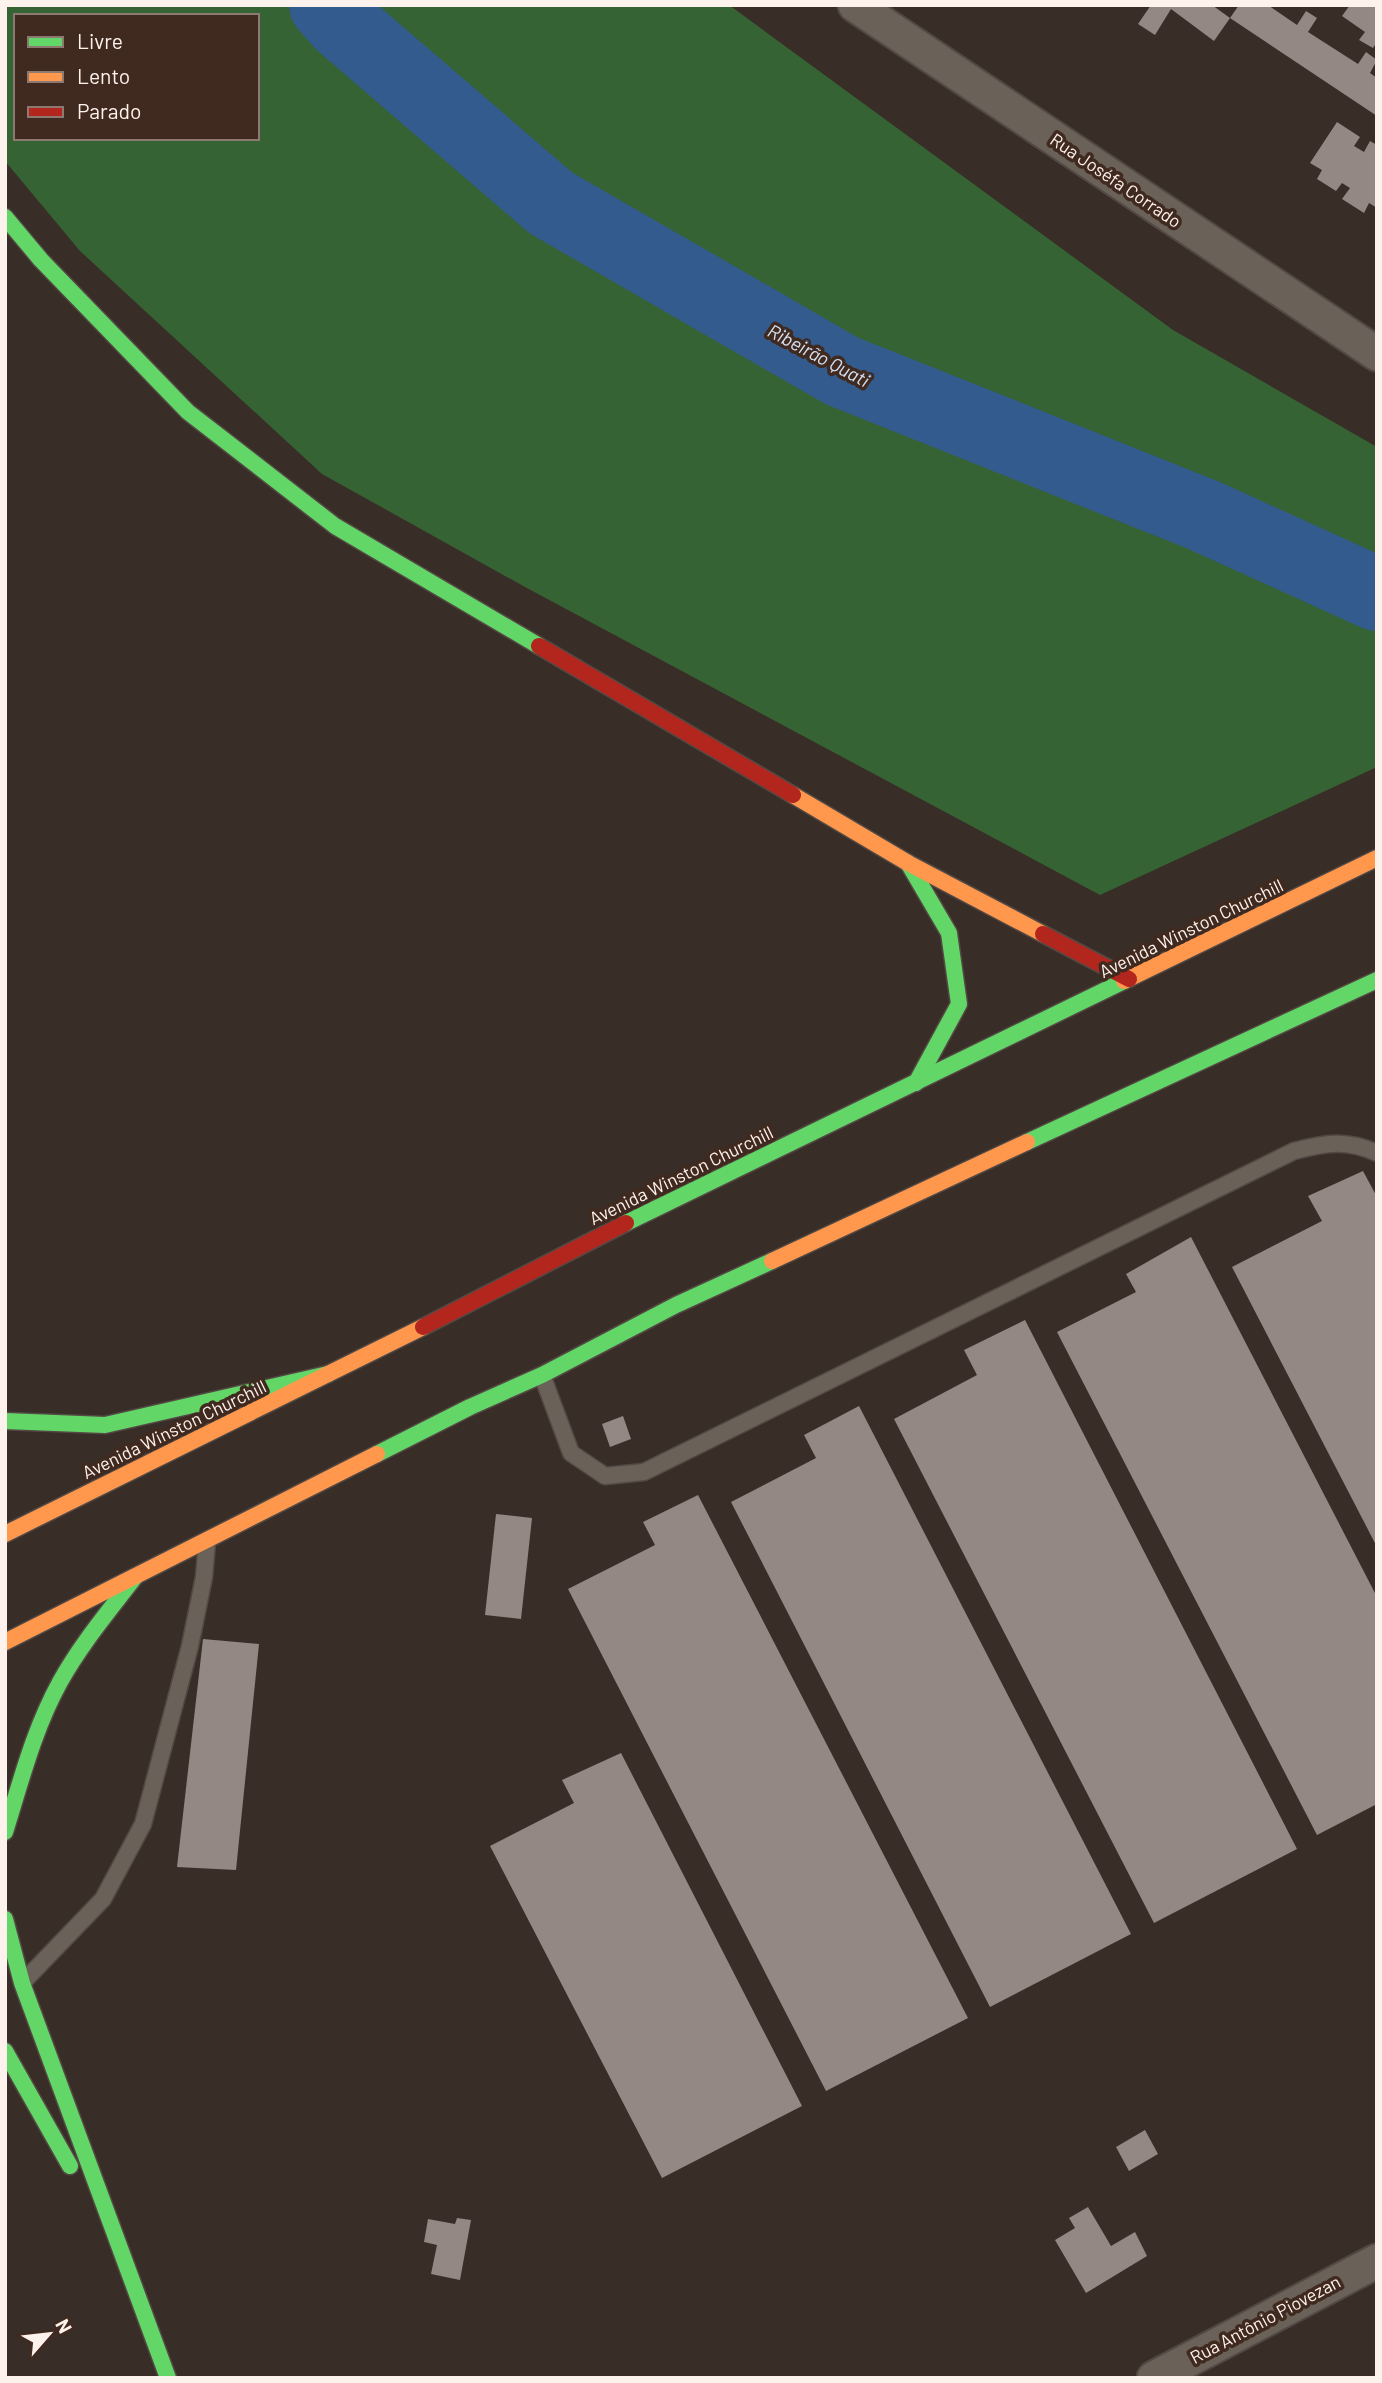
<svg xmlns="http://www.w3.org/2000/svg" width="1382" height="2383" font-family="Barlow,sans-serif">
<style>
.forest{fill:#356333;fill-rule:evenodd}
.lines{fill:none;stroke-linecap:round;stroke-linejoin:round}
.river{stroke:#335b8e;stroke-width:74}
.building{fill:#938883}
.lane-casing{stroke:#534944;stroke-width:19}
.street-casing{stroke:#534944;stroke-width:37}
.fast-casing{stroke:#534944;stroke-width:19}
.slow-casing{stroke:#534944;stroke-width:19}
.jam-casing{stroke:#534944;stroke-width:19}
.lane{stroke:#6a6159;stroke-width:16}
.street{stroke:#6a6159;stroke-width:33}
.fast{stroke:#63d668;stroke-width:16}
.slow{stroke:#ff974d;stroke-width:16}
.jam{stroke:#b3261e;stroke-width:16}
.labels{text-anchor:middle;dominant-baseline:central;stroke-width:7;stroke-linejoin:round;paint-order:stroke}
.street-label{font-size:18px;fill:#fef2ec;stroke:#402a20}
.water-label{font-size:19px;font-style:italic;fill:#d5e2f3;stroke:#402a20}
</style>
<rect width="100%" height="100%" fill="#392d27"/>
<path class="forest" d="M5 5H729L1173 330 1377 447V767L1100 895 525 587 322 474 80 251 5 161ZM16 16H257V138H16Z"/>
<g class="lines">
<path class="river" d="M326 5 342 23 551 203 842 371 1203 515 1377 594"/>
</g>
<g class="building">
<path d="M1151 5H1212L1230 18 1214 41 1171 9 1155 35 1138 24Z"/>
<path d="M1239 5H1268L1297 25 1306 11 1317 18 1308 32 1358 64 1366 52 1377 60 1370 73 1377 78V116L1230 18Z"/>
<path d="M1350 5H1377V42L1373 48 1359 40 1365 32 1342 16Z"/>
<path d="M1337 122 1360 137 1354 146 1364 152 1370 141 1377 145V208L1369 203 1364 213 1342 199 1350 188 1342 183 1336 191 1317 179 1322 170 1310 163Z"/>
<path d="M1363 1171 1377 1197V1547L1232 1267 1322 1221 1308 1196Z"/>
<path d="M1191 1237 1377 1597V1804L1317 1835 1057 1332 1136 1292 1126 1274Z"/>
<path d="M1025 1320 1297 1849 1154 1923 894 1419 977 1375 964 1350Z"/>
<path d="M859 1406 1131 1934 990 2007 731 1502 816 1458 804 1435Z"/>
<path d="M623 1416 631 1439 610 1447 602 1424Z"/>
<path d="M698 1495 968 2018 826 2091 568 1589 655 1545 643 1522Z"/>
<path d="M496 1514 532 1518 521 1619 485 1615Z"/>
<path d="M203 1639 259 1644 236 1870 177 1867Z"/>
<path d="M621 1753 802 2106 662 2178 490 1846 574 1803 562 1780Z"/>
<path d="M1145 2130 1158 2154 1129 2171 1116 2147Z"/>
<path d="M1088 2207 1111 2246 1135 2232 1147 2256 1086 2293 1055 2240 1075 2228 1069 2218Z"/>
<path d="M457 2218 471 2220 460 2280 431 2274 437 2245 424 2242 428 2219 455 2224Z"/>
</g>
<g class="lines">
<defs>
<g id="lane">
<path d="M542 1375 571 1453 605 1476 644 1472 1294 1151C1325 1143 1347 1139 1377 1153"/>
<path d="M24 1981 103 1899 143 1824 190 1646 204 1577 207 1542"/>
</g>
<g id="street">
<path d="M855 5 1377 354"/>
<path d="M1154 2378 1377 2261"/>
</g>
<g id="fast">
<path d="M5 217 41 260 188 412 335 526 539 646"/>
<path d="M908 863 949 933 959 1004 916 1083"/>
<path d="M1027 1142 1377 980"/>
<path d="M626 1223 1124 981"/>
<path d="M5 1421 105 1425 328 1374"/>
<path d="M377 1454 470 1407 542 1375 676 1305 772 1261"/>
<path d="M5 1832C21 1781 34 1729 60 1682 81 1644 109 1611 135 1577"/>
<path d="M5 1919 22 1983 168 2378"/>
<path d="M5 2051 70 2166"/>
</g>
<g id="slow">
<path d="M793 795 908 863 1043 934"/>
<path d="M1124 981 1377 858"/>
<path d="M772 1261 1027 1142"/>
<path d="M5 1534 423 1327"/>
<path d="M5 1642 377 1454"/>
</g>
<g id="jam">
<path d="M539 646 793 795"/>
<path d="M1043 934 1129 979"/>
<path d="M423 1327 626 1223"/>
</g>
</defs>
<use href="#lane" class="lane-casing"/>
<use href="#street" class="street-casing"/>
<use href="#fast" class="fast-casing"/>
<use href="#slow" class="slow-casing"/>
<use href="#jam" class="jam-casing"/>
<use href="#lane" class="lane"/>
<use href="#street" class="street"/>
<use href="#fast" class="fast"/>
<use href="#slow" class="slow"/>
<use href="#jam" class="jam"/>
</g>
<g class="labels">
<g class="street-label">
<text transform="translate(1116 180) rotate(34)">Rua Joséfa Corrado</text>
<text transform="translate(1191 928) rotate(-26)">Avenida Winston Churchill</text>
<text transform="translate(681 1175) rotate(-26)">Avenida Winston Churchill</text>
<text transform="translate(174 1429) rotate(-26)">Avenida Winston Churchill</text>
<text transform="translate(1265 2319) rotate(-28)">Rua Antônio Piovezan</text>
</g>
<g class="water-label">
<text transform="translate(819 355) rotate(28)">Ribeirão Quati</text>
</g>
</g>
<rect width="1382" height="2383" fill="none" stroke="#fef2ec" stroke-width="14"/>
<rect x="14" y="14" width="245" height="126" fill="#402a20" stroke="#8c7a72" stroke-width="2"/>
<rect x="28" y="37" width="35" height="10" fill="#63d668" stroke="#8c7a72" stroke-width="2"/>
<text x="77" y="49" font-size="21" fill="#fef2ec">Livre</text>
<rect x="28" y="72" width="35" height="10" fill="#ff974d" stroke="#8c7a72" stroke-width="2"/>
<text x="77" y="84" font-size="21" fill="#fef2ec">Lento</text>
<rect x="28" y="107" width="35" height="10" fill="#b3261e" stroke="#8c7a72" stroke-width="2"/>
<text x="77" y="119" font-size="21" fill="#fef2ec">Parado</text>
<g transform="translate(49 2334) rotate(62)" stroke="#402a20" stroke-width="5" paint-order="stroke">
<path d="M0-5L12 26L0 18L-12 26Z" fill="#fef2ec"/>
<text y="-10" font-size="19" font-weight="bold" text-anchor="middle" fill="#fef2ec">N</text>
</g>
</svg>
